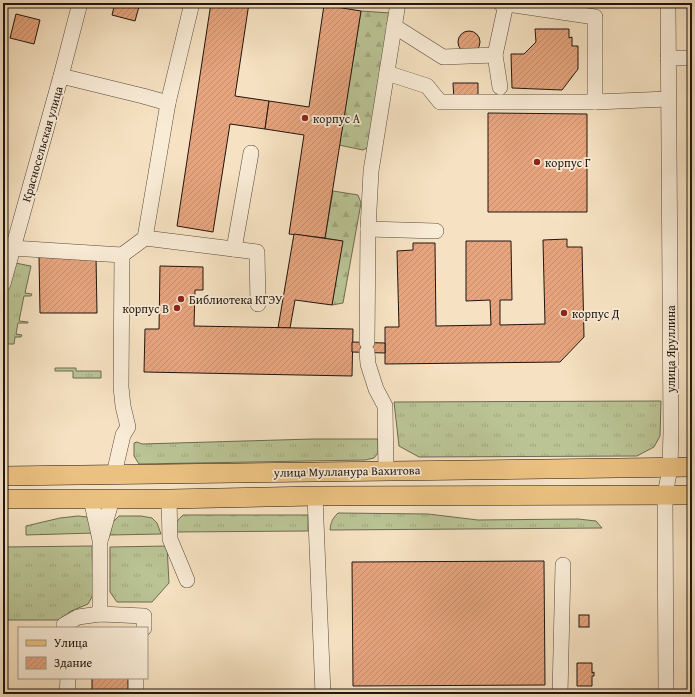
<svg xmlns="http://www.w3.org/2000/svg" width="695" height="697" font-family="'Gentium Book Plus',serif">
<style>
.grass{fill:url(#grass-tufts);stroke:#6d6c52}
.forest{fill:url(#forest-firs);stroke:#6d6c52}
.building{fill:url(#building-hatch);stroke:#20150f}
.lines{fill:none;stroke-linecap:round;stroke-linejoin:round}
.minor-casing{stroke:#56483c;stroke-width:16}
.major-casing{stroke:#20150f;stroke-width:20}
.minor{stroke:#f9ecd7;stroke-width:15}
.major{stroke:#ebc181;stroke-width:19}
.poi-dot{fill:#8f2418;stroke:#f9ecd7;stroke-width:1.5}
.labels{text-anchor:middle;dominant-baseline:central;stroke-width:3.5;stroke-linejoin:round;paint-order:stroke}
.poi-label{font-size:12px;fill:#20150f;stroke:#f9ecd7;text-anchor:start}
.street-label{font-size:12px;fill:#20150f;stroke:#f9ecd7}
</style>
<defs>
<pattern id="grass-tufts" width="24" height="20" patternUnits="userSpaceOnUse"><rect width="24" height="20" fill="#bac495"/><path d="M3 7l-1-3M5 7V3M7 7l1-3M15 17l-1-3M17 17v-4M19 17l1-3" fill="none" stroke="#a0a87f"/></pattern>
<pattern id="forest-firs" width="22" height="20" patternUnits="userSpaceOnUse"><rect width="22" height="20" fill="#bac495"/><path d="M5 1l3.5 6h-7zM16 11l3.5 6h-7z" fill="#a0a87f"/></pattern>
<pattern id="building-hatch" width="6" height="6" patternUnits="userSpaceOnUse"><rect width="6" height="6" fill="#e7a57f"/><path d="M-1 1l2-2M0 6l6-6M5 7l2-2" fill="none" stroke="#c68d6d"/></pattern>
</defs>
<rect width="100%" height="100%" fill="#f6e2c2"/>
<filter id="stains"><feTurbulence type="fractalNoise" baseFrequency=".005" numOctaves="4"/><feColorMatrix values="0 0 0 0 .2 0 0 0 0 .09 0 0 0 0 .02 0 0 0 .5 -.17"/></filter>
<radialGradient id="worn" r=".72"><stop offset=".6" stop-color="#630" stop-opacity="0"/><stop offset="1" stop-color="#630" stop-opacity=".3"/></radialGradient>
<g class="grass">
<path d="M15 263 31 266 25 293 32 294 31 296H24L19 321 28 322V323H18L16 334 22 335 21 337H15L14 344H3V303Z"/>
<path d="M55 368H76V371H101V378H73V371H55Z"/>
<path d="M661 401 660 436 654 447 637 456 419 457 399 446 394 402Z"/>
<path d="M313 439H378V453L374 458 365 460 139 464 134 456V443L137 442 142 444Z"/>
<path d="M338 513 428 514 478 520 578 519 596 521 602 528 330 530C331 522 332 519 338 513Z"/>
<path d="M183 515H308V531L173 532C173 525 178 520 183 515Z"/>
<path d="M78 516 87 517 93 525 94 533 26 535V526L60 518Z"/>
<path d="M119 516H141L152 518 157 523 161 534 110 535 112 523Z"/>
<path d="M92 546 93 595 88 604 69 612 63 620H3V547Z"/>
<path d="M167 546 169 583 152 602H117L110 592V547Z"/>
</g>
<g class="forest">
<path d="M361 11 390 13 369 147 363 150 339 145Z"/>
<path d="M333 191 358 195 361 203 343 303 332 305 342 241 325 238Z"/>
</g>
<g class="building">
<path d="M115 3H140L135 21 112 15Z"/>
<path d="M211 3H249L235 96 269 101 265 129 230 124 213 232 177 226Z"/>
<path d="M324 5 361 11 325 238 289 234 304 135 265 129 269 101 309 107Z"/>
<path d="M16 14 40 20 34 44 10 38Z"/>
<path d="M535 29H569V38L572 37V46H578V69L562 90 512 88 511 54H524L536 42Z"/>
<circle cx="469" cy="42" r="11"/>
<path d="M453 83H478V99L454 100Z"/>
<path d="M488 113 587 114V212H488Z"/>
<path d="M294 234 343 241 332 305 295 300 290 328H278Z"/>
<path d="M567 239V247H582L584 337 560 362 385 364V327H399L397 251 413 250V243H435L436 326 491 325 490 300 466 301V241H511L512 300H500V325L545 324 543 240Z"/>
<path d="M39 256H96L97 313H40Z"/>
<path d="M160 266 203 267V290H195L194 326 353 329 352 376 144 372 145 329H159Z"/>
<path d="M352 342 385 343V353L352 352Z"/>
<path d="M544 561 545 685 353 686 352 562Z"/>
<rect x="579" y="615" width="10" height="12"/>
<path d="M577 663H592V673L594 672V676H592V686H577Z"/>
<rect x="92" y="678" width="36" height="16"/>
</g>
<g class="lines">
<defs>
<g id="minor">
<path d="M500 3 595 17V102L668 99"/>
<path d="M394 26 443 57 495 55"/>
<path d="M668 58H692"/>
<path d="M387 73 427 86 440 102H595"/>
<path d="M61 76 143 96 168 103"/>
<path d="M500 87 495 55 506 4"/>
<path d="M368 229 436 231"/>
<path d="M145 238 257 252 258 304"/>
<path d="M12 248 122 255"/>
<path d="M234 249 251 153"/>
<path d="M3 284 61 76 80 3"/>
<path d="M367 342 368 229 371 171 398 3"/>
<path d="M367 352 368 364 376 389 385 406 386 471"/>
<path d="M114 474 123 435 128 427 123 406 121 387 122 255 145 238 168 103 192 3"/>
<path d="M315 496 323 694"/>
<path d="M91 499 100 540V614"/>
<path d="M169 499 170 539 187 580"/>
<path d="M101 538 112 499"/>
<path d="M65 628 64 625 78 617 100 614 144 616V628"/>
<path d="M67 694 68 678"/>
<path d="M136 694V678"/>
<path d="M560 694 563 565"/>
<path d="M666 694 665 495 670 468 671 431 668 3"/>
</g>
<g id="major">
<path d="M3 476 692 467"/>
<path d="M3 499H169L315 496 692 495"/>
</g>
</defs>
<use href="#minor" class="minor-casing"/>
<use href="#major" class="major-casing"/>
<use href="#minor" class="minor"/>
<use href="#major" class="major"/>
</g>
<g class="poi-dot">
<circle cx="305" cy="118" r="4"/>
<circle cx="537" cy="162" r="4"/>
<circle cx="181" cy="299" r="4"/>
<circle cx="177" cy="308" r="4"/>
<circle cx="564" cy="313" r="4"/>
</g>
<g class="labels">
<g class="poi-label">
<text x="313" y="118">корпус А</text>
<text x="545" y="162">корпус Г</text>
<text x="189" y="299">Библиотека КГЭУ</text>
<text x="169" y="308" text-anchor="end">корпус В</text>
<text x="572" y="313">корпус Д</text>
</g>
<g class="street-label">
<text transform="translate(42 144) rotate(-74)">Красносельская улица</text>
<text transform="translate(670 349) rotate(-90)">улица Яруллина</text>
<text transform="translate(347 471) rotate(-1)">улица Мулланура Вахитова</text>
</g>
</g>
<rect width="695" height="697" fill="none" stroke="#f6e2c2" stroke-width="16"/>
<rect x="4" y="4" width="687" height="689" fill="none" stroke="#20150f" stroke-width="2"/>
<rect x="8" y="8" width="679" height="681" fill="none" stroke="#20150f"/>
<rect x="18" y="627" width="130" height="52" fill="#f9ecd7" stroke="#a29687"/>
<rect x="26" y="640" width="20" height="6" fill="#ebc181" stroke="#a29687"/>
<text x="54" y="647" font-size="12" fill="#20150f">Улица</text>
<rect x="26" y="657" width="20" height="12" fill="url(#building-hatch)" stroke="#a29687"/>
<text x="54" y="667" font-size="12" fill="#20150f">Здание</text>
<rect width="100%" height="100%" filter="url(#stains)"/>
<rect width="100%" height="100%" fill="url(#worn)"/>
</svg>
